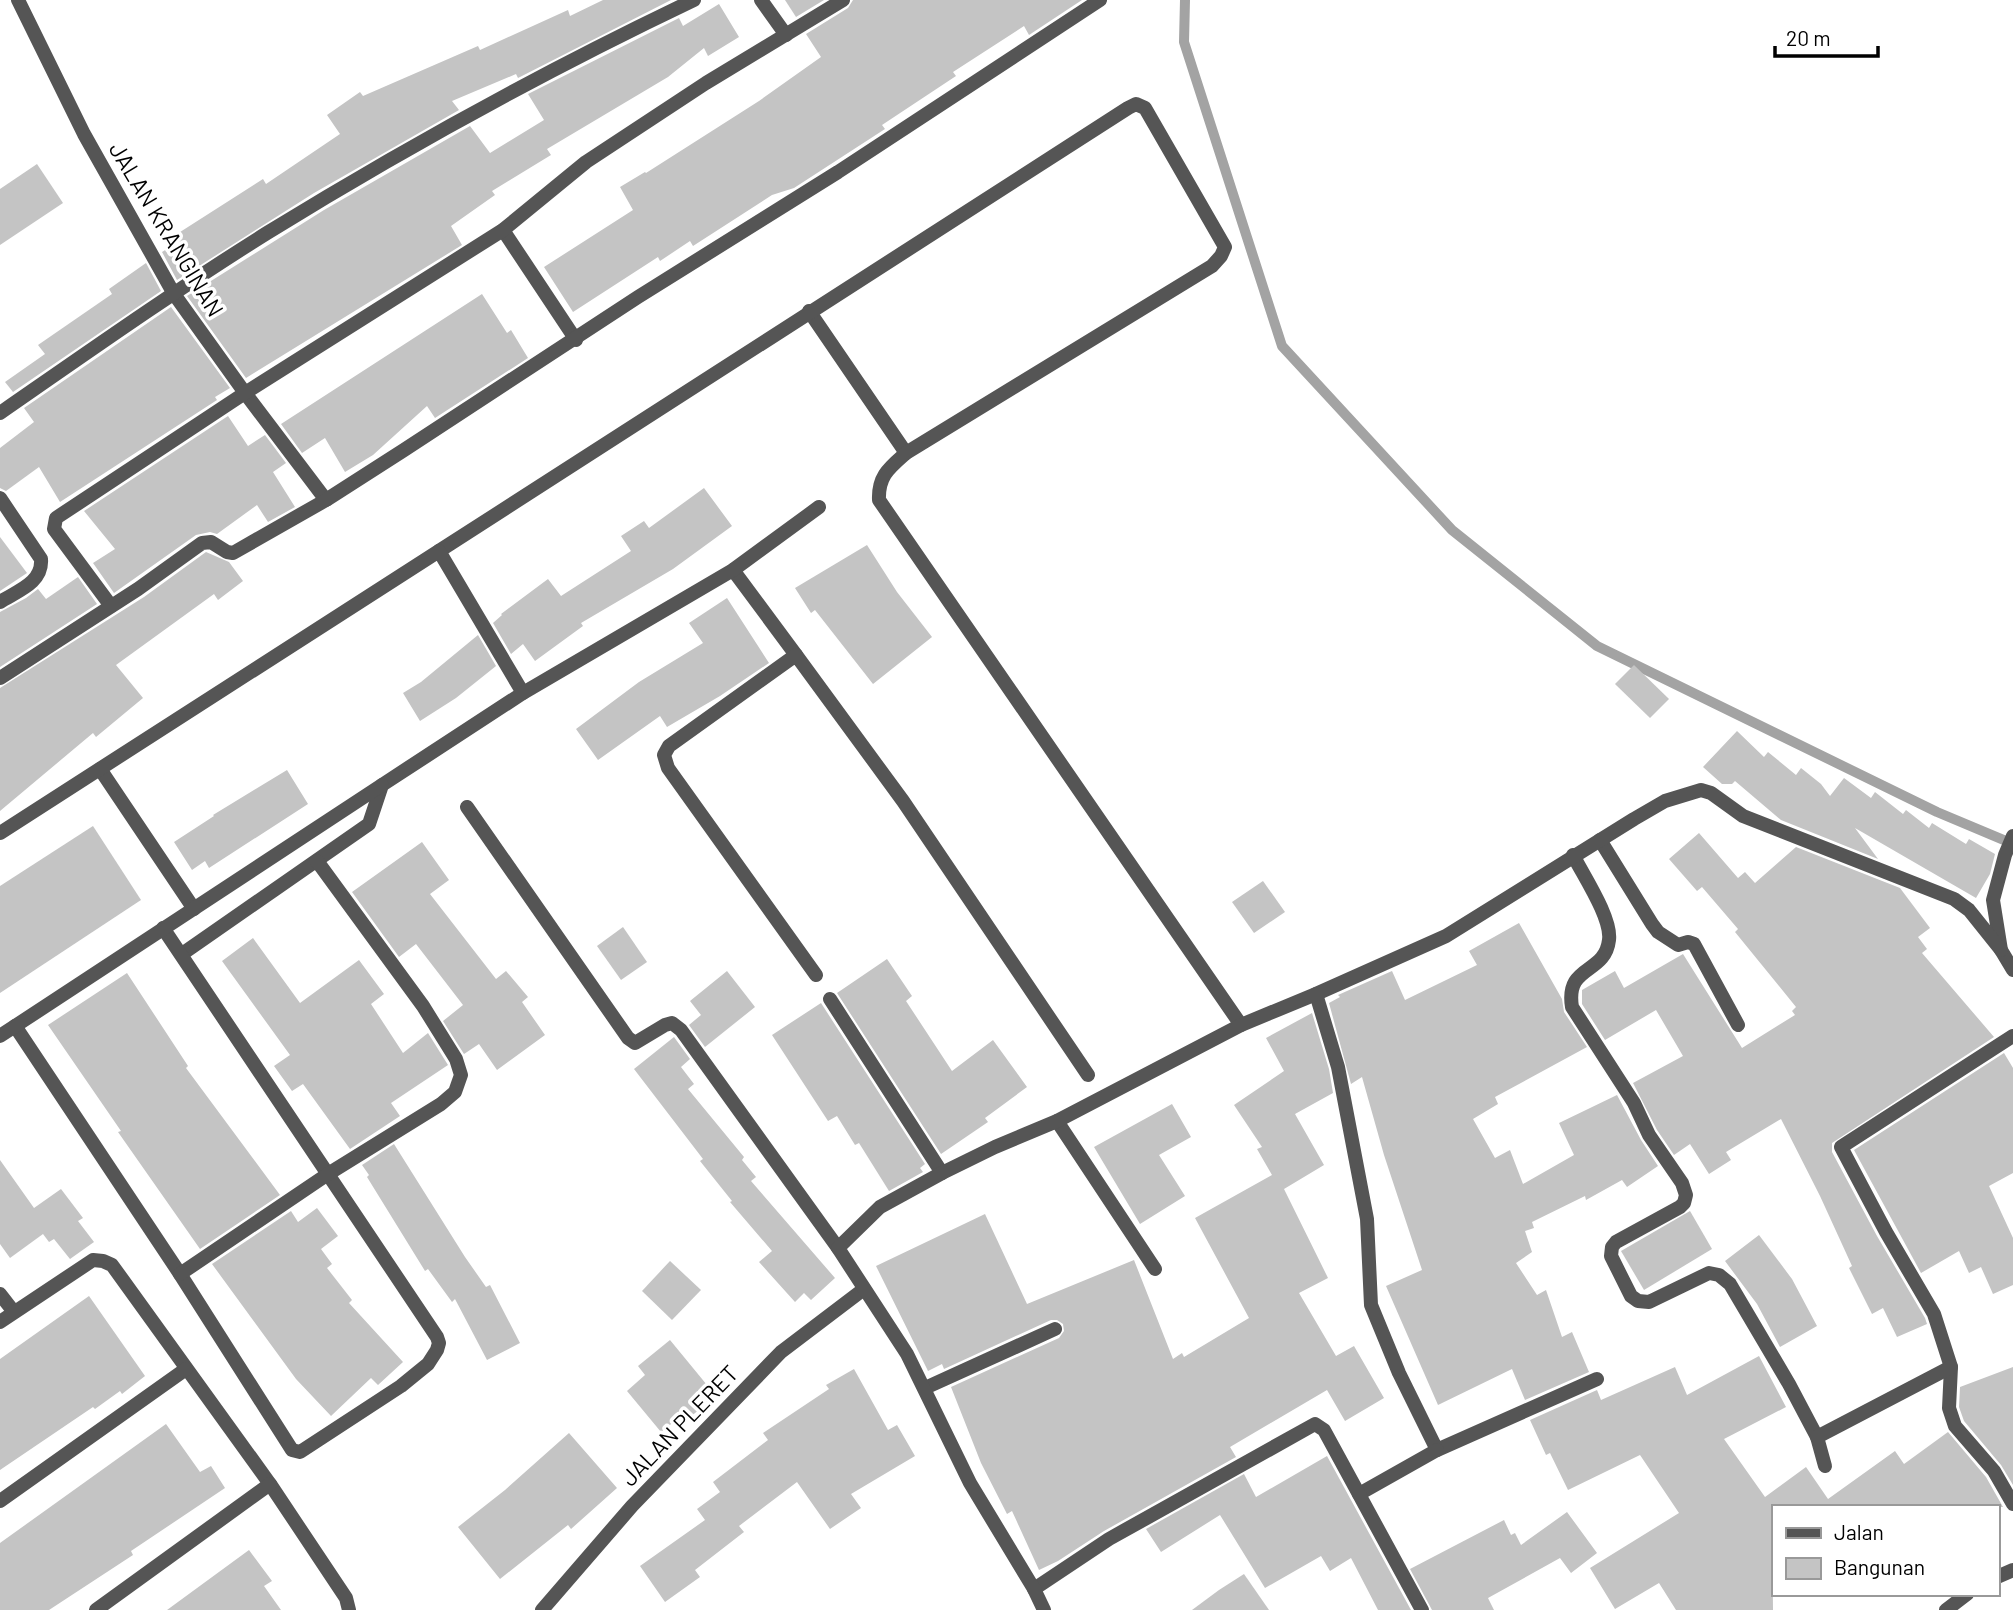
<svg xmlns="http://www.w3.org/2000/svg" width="2013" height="1610" font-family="Barlow,sans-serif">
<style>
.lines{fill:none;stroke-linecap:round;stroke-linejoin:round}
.stream{stroke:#a3a3a3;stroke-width:10}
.building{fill:#c4c4c4}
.minor{stroke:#555;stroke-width:14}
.labels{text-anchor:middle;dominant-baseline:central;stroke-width:7;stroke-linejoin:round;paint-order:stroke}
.street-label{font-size:23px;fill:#000;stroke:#fff}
</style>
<rect width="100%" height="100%" fill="#fff"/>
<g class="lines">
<path class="stream" d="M1185 0 1184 42 1282 346 1452 530 1597 646 1937 812 2013 844"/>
</g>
<g class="building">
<path d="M603 0H671L518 78 516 74 452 101 459 110 314 193 177 280 162 252 170 247 166 241 263 179 266 184 340 134 327 115 360 92 363 96 478 46 480 50 568 10 570 16Z"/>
<path d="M785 0H824L796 17Z"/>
<path d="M853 0H1082L1029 35 1024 26 953 72 956 76 882 125 885 129 794 188 772 195 693 246 690 241 660 261 658 257 573 312 544 267 633 210 620 187 645 172 646 173 759 101 821 57 806 34 848 8Z"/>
<path d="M719 4 739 37 708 56 704 48 668 77 547 149 551 155 492 191 495 195 451 226 462 245 246 378 187 296 324 210 470 126 490 153 544 120 528 94 679 18 683 26Z"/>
<path d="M37 164 63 203 0 245V189Z"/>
<path d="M146 263 161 291 13 392 5 382 45 354 38 345 112 294 109 289Z"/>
<path d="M482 294 507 333 511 330 528 358 435 418 427 406 373 455 345 472 325 438 302 453 281 424Z"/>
<path d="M171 307 230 388 215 397 217 400 60 502 39 467 6 491 0 488V448L34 422 24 408Z"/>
<path d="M228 416 248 446 265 435 286 463 273 472 295 507 268 522 257 505 217 534 210 532 196 535 114 593 93 563 115 549 84 511Z"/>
<path d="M704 488 732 526 673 569 581 623 583 626 535 661 523 644 511 654 493 623 502 615 501 614 548 579 561 596 631 551 621 536 644 521 649 528Z"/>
<path d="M0 537 27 573 0 591Z"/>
<path d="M867 545 897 592 932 637 873 684 815 610 811 613 795 588Z"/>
<path d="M206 552 229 562 243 581 218 600 214 594 116 665 143 698 96 737 93 733 0 811V688L144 597Z"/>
<path d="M78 577 97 604 0 667V612L26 598 38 589 46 599Z"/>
<path d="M727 598 769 663 720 696 667 727 660 716 598 760 576 729 639 682 703 643 689 623Z"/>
<path d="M478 635 496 666 456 698 420 721 403 693 421 682Z"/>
<path d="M1634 665 1669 699 1650 718 1615 684Z"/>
<path d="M1737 731 1764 757 1768 752 1796 775 1801 768 1821 784 1830 796 1844 778 1871 798 1875 792 1903 814 1906 810 1929 828 1932 823 1966 844 1969 839 1995 854 1990 874 1976 898 1855 828 1878 859 1781 820 1735 781 1732 784H1722L1703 767Z"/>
<path d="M287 770 308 804 209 868 205 861 192 870 174 842 214 816 213 815Z"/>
<path d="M93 826 141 900 0 993V886Z"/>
<path d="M1699 833 1738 878 1745 872 1755 883 1796 847 1900 888 1930 928 1918 937 1927 949 1922 953 1994 1037 1832 1143V1152L1877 1236 1925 1318 1927 1324 1897 1337 1883 1308 1872 1314 1849 1268 1852 1266 1820 1196 1781 1119 1726 1152 1731 1160 1709 1174 1690 1144 1674 1155 1657 1130 1633 1083 1683 1056 1656 1010 1605 1040 1582 1004V990L1615 971 1624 988 1683 954 1742 1048 1795 1015 1792 1011 1796 1007 1735 932 1738 929 1702 887 1697 891 1669 859Z"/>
<path d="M422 842 449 880 430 894 496 979 506 971 528 997 522 1002 545 1035 497 1070 479 1044 464 1054 443 1021 463 1005 416 944 399 957 352 892Z"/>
<path d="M1263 881 1285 912 1254 933 1232 902Z"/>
<path d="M1519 923 1562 999 1564 1012 1587 1047 1495 1097 1498 1104 1473 1119 1495 1158 1510 1150 1523 1184 1574 1155 1559 1123 1617 1095 1641 1140 1658 1166 1627 1187 1622 1180 1586 1200 1585 1196 1532 1222 1534 1228 1525 1231 1532 1252 1516 1263 1537 1295 1546 1290 1562 1337 1572 1332 1589 1372 1525 1400 1512 1369 1438 1405 1386 1286 1422 1270 1384 1155 1362 1077 1351 1084 1329 1003 1340 997 1338 995 1392 971 1405 1000 1477 965 1469 951Z"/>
<path d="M623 927 647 962 621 980 597 946Z"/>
<path d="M253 938 300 1003 359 960 384 994 371 1004 403 1053 428 1033 448 1065 391 1103 400 1116 350 1149 303 1084 292 1091 274 1066 290 1055 222 961Z"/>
<path d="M887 959 912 996 906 1001 952 1071 993 1040 1027 1087 985 1118 988 1122 941 1154 837 993Z"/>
<path d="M727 971 755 1007 705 1047 689 1025 701 1015 690 1001Z"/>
<path d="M127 973 188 1066 186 1068 280 1195 200 1249 118 1132 121 1131 48 1025Z"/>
<path d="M821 1003 925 1164 920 1168 923 1172 889 1191 859 1143 855 1145 837 1116 828 1121 772 1035Z"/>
<path d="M1312 1013 1329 1069 1333 1093 1295 1114 1324 1165 1284 1189 1328 1278 1299 1293 1336 1356 1354 1346 1384 1398 1345 1421 1327 1390 1230 1447 1236 1457 1104 1531 1058 1561 1039 1570 1012 1511 1007 1514 981 1463 951 1387 1059 1338 1064 1331 1063 1324 1057 1320H1051L944 1369 942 1364 928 1371 876 1266 985 1214 1027 1304 1134 1260 1173 1359 1182 1353 1184 1357 1249 1318 1195 1218 1272 1175 1257 1149 1262 1147 1234 1105 1284 1071 1266 1038Z"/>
<path d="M674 1037 690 1059 681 1067 694 1084 688 1089 744 1157 742 1160 756 1177 751 1181 835 1278 811 1300 804 1293 795 1302 759 1262 772 1251 730 1202 732 1201 700 1161 703 1159 634 1069Z"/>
<path d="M2004 1053 2013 1068V1173L1989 1186 2013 1238V1285L1993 1294 1981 1267 1969 1273 1959 1251 1921 1273 1854 1150Z"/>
<path d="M1172 1104 1191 1137 1159 1155 1185 1196 1140 1224 1094 1147Z"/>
<path d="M394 1144 465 1257 486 1287 490 1285 520 1343 487 1360 455 1299 452 1302 428 1269 425 1271 367 1177 369 1175 362 1165Z"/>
<path d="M0 1160 34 1208 61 1189 83 1218 78 1221 94 1242 70 1259 54 1239 49 1242 43 1234 10 1258 0 1244Z"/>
<path d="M317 1208 338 1236 321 1249 332 1264 327 1268 352 1300 349 1303 403 1362 378 1385 371 1378 331 1416 296 1379 212 1264 291 1211 298 1222Z"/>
<path d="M1690 1211 1712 1249 1644 1290 1621 1251Z"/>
<path d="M1759 1235 1792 1279 1817 1326 1780 1347 1757 1304 1725 1261Z"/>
<path d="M670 1261 701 1290 672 1320 642 1291Z"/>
<path d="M89 1296 145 1376 122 1394 120 1391 95 1409 93 1407 0 1470V1359Z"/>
<path d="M670 1340 716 1396 684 1422 680 1417 661 1432 627 1391 645 1375 638 1366Z"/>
<path d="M1759 1356 1786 1407 1724 1439 1765 1497 1806 1467 1828 1499 1895 1451 1904 1464 1948 1432 1986 1477 2003 1507H1772L1773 1610H1676L1659 1583 1615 1609 1590 1568 1679 1513 1640 1455 1568 1490 1550 1453 1546 1455 1530 1420 1597 1390 1601 1400 1675 1367 1687 1395Z"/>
<path d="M2013 1367V1485L2001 1465 1964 1421 1959 1407 1960 1387Z"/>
<path d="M854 1369 888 1430 897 1425 915 1456 851 1494 861 1508 830 1529 797 1482 739 1526 744 1532 695 1570 700 1577 665 1602 640 1566 705 1520 697 1509 720 1492 713 1482 768 1440 763 1433 829 1389 826 1385Z"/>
<path d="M166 1424 200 1472 211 1466 225 1488 131 1551 133 1555 49 1610H0V1543Z"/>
<path d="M569 1433 617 1488 571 1529 568 1525 500 1579 458 1527 505 1490Z"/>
<path d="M1327 1456 1411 1610H1378L1351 1558 1330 1571 1321 1556 1265 1588 1220 1515 1161 1552 1146 1529 1244 1474 1256 1497Z"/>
<path d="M1567 1512 1597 1553 1571 1573 1560 1558 1488 1598 1494 1610H1432L1410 1569 1504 1520 1511 1535 1515 1533 1521 1545Z"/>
<path d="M249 1550 272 1581 264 1586 281 1610H167Z"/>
<path d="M1244 1574 1269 1610H1192L1219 1590Z"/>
</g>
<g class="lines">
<g class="minor">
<path d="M18 0 84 134 174 294 245 393 326 500"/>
<path d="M761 0 786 35"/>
<path d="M503 230 576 340"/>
<path d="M809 311 906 453"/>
<path d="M0 413C88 352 176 290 267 233 405 148 547 70 694 0"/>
<path d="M0 498 41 559C43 583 17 591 0 602"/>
<path d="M439 551 1128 108 1136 104 1145 108 1225 247 1221 256 1212 266 906 453C889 468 878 476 879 500L1241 1025"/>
<path d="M733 570 796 655"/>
<path d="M111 606 54 529 56 518 245 393 503 230 586 162 706 83 843 0"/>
<path d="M0 678 138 589 202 543 211 542 227 552 233 553 326 500 404 450 638 297 838 172 1100 0"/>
<path d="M100 769 194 909"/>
<path d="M467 807 628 1038 635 1043 665 1025 672 1023 681 1030 838 1248"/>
<path d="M0 833 439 551 523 693"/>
<path d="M2013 836 2005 855 1993 900 2001 950 2013 970"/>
<path d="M1600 840 1652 924 1658 932 1678 945 1688 942 1694 944 1738 1025"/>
<path d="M1573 855C1583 875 1612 918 1609 940 1605 975 1565 964 1572 1007L1634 1103 1649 1135 1682 1183 1686 1195 1684 1203 1680 1207 1616 1242 1612 1247 1611 1256 1631 1296 1638 1301 1649 1302 1709 1273 1719 1275 1730 1284 1789 1384 1817 1437"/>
<path d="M182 954 369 824 382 785 523 693 733 570 819 507"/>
<path d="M816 975 668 768 664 755 669 746 796 655 903 801 1088 1075"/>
<path d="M1316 994 1338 1067 1367 1219 1371 1305 1399 1373 1437 1450 1597 1379"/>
<path d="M830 999 942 1173"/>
<path d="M15 1026 180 1274 292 1450 300 1452 401 1386 428 1364 437 1350 439 1343 437 1337 163 928"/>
<path d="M0 1036 382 785"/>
<path d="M2013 1036 1841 1147 1886 1232 1934 1314 1951 1367 1949 1408 1955 1426 1994 1471 2013 1504"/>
<path d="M1057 1121 1155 1269"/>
<path d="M180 1274 328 1174 441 1104 455 1092 461 1075 456 1059 423 1006 317 861"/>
<path d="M0 1294 14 1312"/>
<path d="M0 1322 93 1260 103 1261 112 1265 270 1484 346 1598 349 1610"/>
<path d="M925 1388 1055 1329"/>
<path d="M1825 1466 1817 1437 1951 1367"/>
<path d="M1359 1494 1437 1450"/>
<path d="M0 1501 186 1369"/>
<path d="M1997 1577 2013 1570"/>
<path d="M1034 1589 1109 1539 1315 1424 1324 1430 1422 1610"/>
<path d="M96 1610 270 1484"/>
<path d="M542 1610 632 1506 781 1352 864 1289"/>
<path d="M1044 1610 1034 1589 970 1483 907 1354 838 1248 880 1207 942 1173 995 1147 1057 1121 1241 1025 1316 994 1446 936 1634 819 1665 801 1701 790 1711 793 1743 816 1954 899 1969 910 2001 950"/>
<path d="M1946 1610 1967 1594"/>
</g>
</g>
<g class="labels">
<g class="street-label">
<text transform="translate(167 229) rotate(59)">JALAN KRANGINAN</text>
<text transform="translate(679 1425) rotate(-46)">JALAN PLERET</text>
</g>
</g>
<rect x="1772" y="1505" width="228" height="91" fill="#ffffff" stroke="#999999" stroke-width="2"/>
<rect x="1786" y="1528" width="35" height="10" fill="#555555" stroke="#999999" stroke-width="2"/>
<text x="1834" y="1540" font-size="21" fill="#000000">Jalan</text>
<rect x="1786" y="1558" width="35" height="21" fill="#c4c4c4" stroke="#999999" stroke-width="2"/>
<text x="1834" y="1575" font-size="21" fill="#000000">Bangunan</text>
<path d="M1775 46v10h103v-10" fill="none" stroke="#000000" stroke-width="3.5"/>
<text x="1786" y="46" font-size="21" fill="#000000" stroke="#ffffff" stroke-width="5" paint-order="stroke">20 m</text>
</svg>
